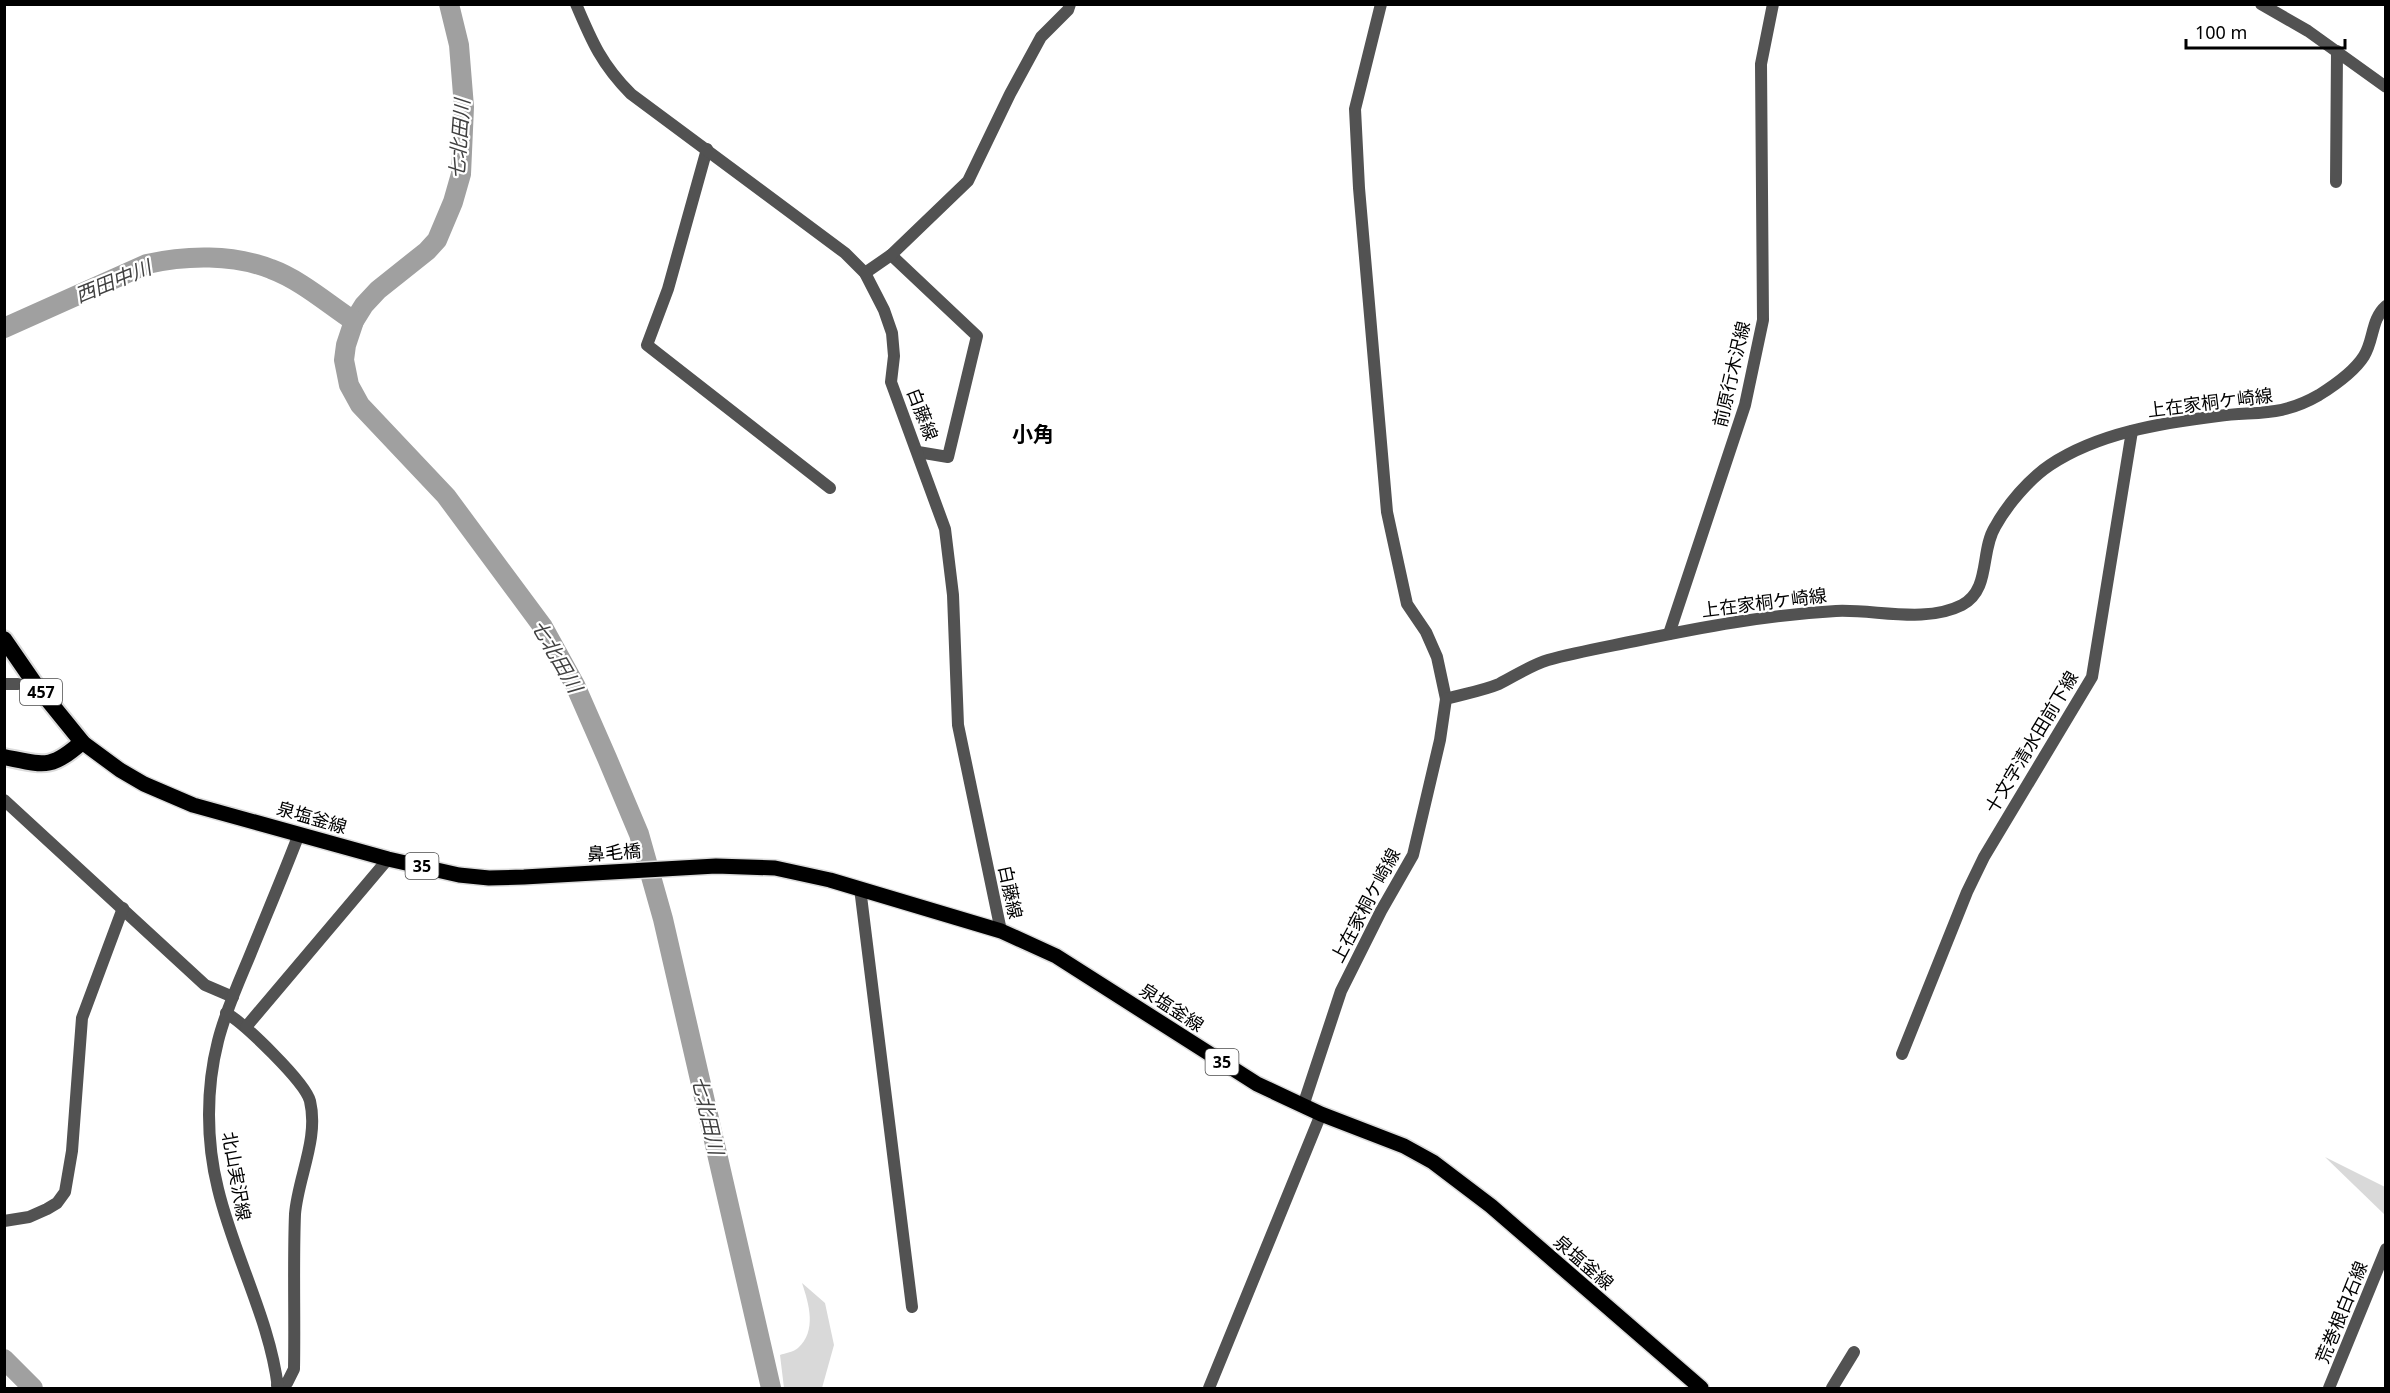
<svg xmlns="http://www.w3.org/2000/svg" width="2390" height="1393" font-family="'Noto Sans','Noto Sans JP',sans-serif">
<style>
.green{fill:#d9d9d9}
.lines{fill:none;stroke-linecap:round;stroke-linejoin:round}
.river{stroke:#a0a0a0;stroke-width:20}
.primary-casing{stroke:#dbdbdb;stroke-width:18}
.trunk-casing{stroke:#dbdbdb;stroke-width:20}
.minor{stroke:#525252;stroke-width:12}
.tertiary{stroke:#525252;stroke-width:12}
.primary{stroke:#000;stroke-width:15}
.trunk{stroke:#000;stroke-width:16}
.labels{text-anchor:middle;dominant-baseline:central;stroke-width:4.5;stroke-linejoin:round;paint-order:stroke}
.shield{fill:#fff;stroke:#4c4c4c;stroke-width:1.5}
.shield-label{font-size:16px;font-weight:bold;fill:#000}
.street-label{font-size:18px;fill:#000;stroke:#fff}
.water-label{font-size:20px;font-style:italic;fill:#414141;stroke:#fff}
.quarter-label{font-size:21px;font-weight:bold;fill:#000;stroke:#fff}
</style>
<rect width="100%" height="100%" fill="#fff"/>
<g class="green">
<path d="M2325 1157 2385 1187V1215Z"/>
<path d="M802 1283 825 1303 834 1345 822 1388H784L780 1355C785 1353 794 1352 798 1348 817 1331 809 1304 802 1283Z"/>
</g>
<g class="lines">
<g class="river">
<path d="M449 4 459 45 464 107 461 174 453 202 437 240 427 251 378 290 364 305 354 321 346 345 344 360 349 385 360 405 446 496 543 627 575 685 607 758 639 834 663 919 771 1388"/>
<path d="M4 328 147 264C186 255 233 254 271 269 301 280 328 304 354 321"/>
<path d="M4 1359 33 1388"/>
</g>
<defs>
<path id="primary" d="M82 742 120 770 144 784 193 805 388 859 459 875 489 878 524 877 716 866 775 868 830 880 1001 931 1056 956 1257 1084 1321 1114 1404 1146 1433 1162 1491 1206 1701 1388"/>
<path id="trunk" d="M4 639 35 684 82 742C51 770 44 765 4 757"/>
</defs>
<use href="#primary" class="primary-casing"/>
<use href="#trunk" class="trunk-casing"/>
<g class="minor">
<path d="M1381 4 1355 109 1359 188 1387 512 1407 604 1426 632 1437 657 1446 699"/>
<path d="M707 149 668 289 647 345 830 488"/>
<path d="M2336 182 2337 51"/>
<path d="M891 255 977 336 948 457 918 452"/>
<path d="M865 273 891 255 968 181 1010 94 1041 37 1068 10 1070 4"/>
<path d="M1669 634 1745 405 1763 320 1761 64 1773 4"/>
<path d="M4 684H18"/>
<path d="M4 800 205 985 233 997"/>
<path d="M860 888 912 1307"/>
<path d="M226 1013C244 1023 305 1082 310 1101 319 1139 298 1177 295 1214 293 1265 295 1317 294 1369L287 1383 277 1385"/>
<path d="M246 1027 388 859"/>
<path d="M1902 1054 1967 892 1984 857 2092 677 2132 431"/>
<path d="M1303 1106 1341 991 1381 911 1413 855 1440 740 1446 699C1463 694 1482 691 1499 684 1515 676 1531 665 1548 660 1577 652 1606 647 1635 641 1703 627 1766 615 1836 611 1875 609 1925 624 1962 605 1991 590 1980 551 1995 527 2007 505 2029 479 2050 465 2098 433 2161 423 2218 416 2258 411 2281 417 2319 395 2335 385 2354 372 2364 356 2374 340 2371 319 2386 306"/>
<path d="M4 1221 29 1217 47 1209 57 1203 65 1192 72 1151 82 1018 123 908"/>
<path d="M1209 1388 1321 1114"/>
<path d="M1832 1388 1854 1352"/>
</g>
<g class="tertiary">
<path d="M576 4C592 42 602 65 631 94L845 253 865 273 884 310 892 333 894 356 891 382 945 529 953 595 958 725 1001 931"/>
<path d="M2261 4 2308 31 2386 87"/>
<path d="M278 1388C270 1320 234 1256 218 1189 206 1141 206 1088 218 1041 225 1013 237 986 248 960 265 918 283 876 299 834"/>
<path d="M2329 1388 2386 1249"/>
</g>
<use href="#primary" class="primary"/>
<use href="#trunk" class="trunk"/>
</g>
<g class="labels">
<g class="shield">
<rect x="20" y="679" width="42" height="26" rx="4.5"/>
<rect x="405.5" y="853" width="33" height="26" rx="4.5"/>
<rect x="1205.5" y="1049" width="33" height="26" rx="4.5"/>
</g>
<g class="shield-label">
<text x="41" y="692">457</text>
<text x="422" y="866">35</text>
<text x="1222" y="1062">35</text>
</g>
<g class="street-label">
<text transform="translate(1731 374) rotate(-77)">前原行木沢線</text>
<text transform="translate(2210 402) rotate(-7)">上在家桐ケ崎線</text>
<text transform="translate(923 414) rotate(69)">白藤線</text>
<text transform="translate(1764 602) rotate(-7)">上在家桐ケ崎線</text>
<text transform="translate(2031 742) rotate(-59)">十文字清水田前下線</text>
<text transform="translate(312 817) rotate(16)">泉塩釜線</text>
<text transform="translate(614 852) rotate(-4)">鼻毛橋</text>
<text transform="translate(1011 892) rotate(78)">白藤線</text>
<text transform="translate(1365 905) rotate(-62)">上在家桐ケ崎線</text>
<text transform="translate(1172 1007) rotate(33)">泉塩釜線</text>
<text transform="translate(237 1176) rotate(80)">北山実沢線</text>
<text transform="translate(1584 1262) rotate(41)">泉塩釜線</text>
<text transform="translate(2341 1312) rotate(-68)">荒巻根白石線</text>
</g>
<g class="water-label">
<text transform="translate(459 139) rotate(-86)">七北田川</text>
<text transform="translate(113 281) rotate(-22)">西田中川</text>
<text transform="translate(557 656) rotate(60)">七北田川</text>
<text transform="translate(708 1115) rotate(77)">七北田川</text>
</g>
<g class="quarter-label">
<text x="1033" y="434">小角</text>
</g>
</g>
<rect width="2390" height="1393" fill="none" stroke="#000000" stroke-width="12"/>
<path d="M2186 39v9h159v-9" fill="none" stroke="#000000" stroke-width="3"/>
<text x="2195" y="39" font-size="18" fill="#000000" stroke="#ffffff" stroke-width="4.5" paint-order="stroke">100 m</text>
</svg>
